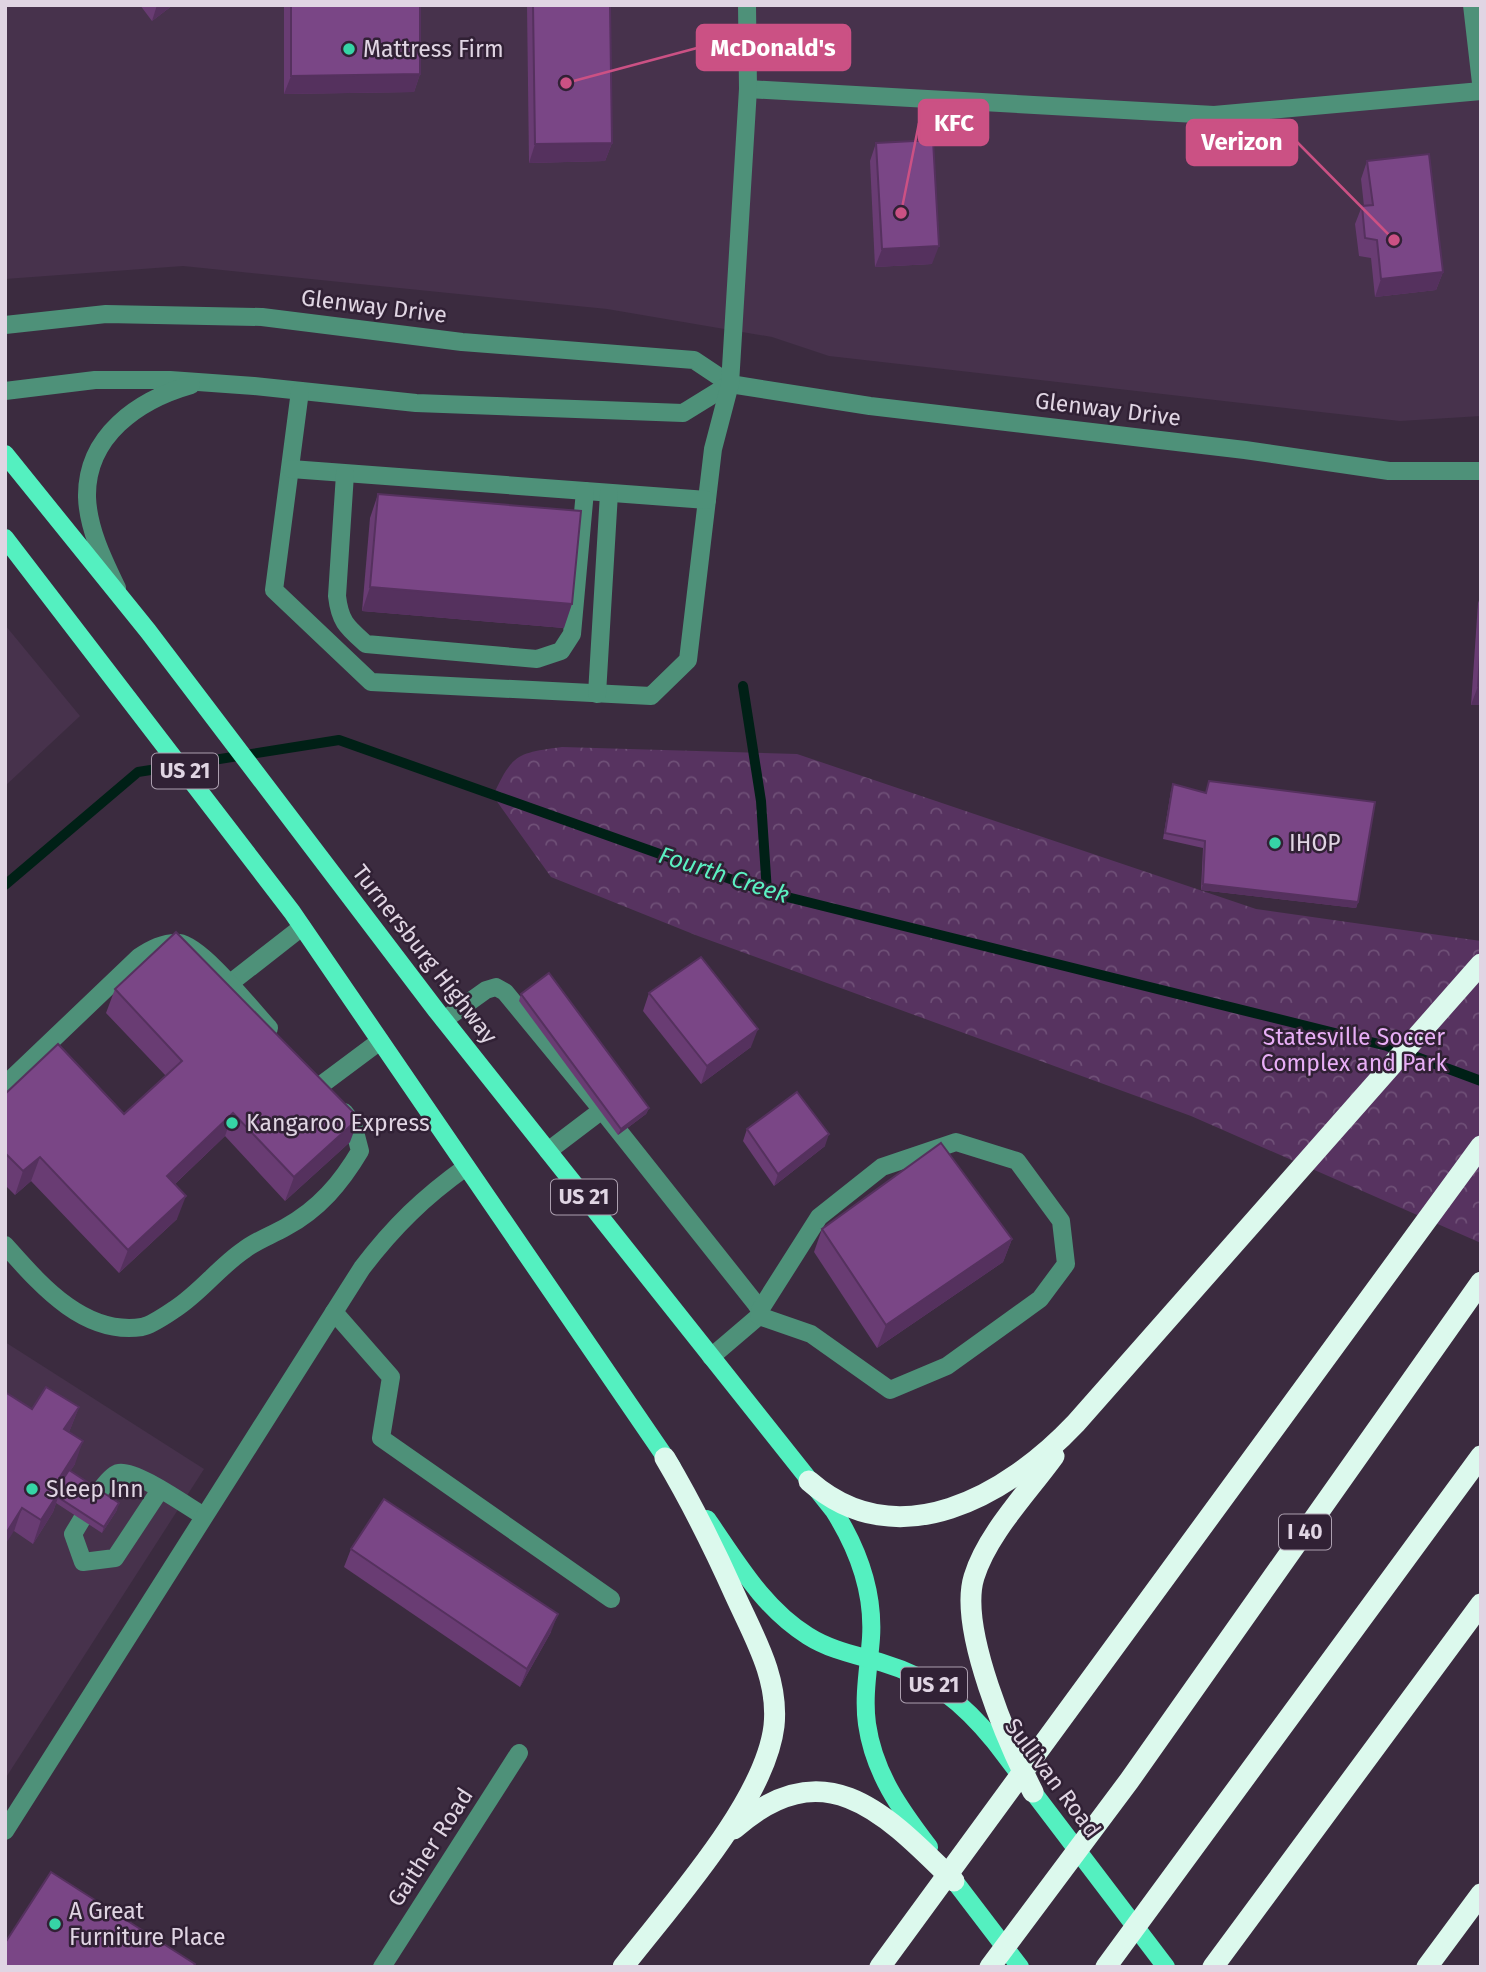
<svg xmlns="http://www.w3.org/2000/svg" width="1486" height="1972" font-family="'Fira Sans',sans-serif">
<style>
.built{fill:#47324c}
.park{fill:url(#park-crowns)}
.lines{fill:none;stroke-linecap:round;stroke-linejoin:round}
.stream{stroke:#002016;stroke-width:10}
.minor{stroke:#4e9179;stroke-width:18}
.major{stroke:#54f0c0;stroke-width:18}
.highway{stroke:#dcf9ed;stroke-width:21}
.wall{fill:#693c73}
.shaded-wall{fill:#55315e}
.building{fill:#7a4686;stroke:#55315e;stroke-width:2}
.poi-dot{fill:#36d4a6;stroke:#312135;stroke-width:2.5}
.labels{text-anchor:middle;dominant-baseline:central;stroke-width:5;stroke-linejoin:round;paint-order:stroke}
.shield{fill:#312135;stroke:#ac9faf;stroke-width:2}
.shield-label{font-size:21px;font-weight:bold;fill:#e0d5e3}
.poi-label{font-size:23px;fill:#e0d5e3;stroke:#312135;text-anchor:start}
.street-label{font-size:23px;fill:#e0d5e3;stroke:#312135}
.park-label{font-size:23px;fill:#e8aef6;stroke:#312135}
.water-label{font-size:24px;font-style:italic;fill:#5bf0c1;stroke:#312135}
.leader{fill:none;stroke:#cb5184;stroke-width:2.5}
.callout-dot{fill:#cb5184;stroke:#312135;stroke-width:2.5}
.callout{fill:#cb5184;stroke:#cb5184;stroke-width:2.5}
.callout-label{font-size:24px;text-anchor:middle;font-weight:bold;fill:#fff}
</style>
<defs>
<pattern id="park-crowns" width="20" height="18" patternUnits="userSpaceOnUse" patternTransform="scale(1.75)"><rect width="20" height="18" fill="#573360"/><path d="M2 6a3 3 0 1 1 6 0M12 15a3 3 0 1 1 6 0" fill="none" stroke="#6f5077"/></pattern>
</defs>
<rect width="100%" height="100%" fill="#3b2b3f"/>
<g class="built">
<path d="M5 5H1481V416L1400 421 829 356 772 337 607 309 183 266 5 279Z"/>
<path d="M5 625 80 716 5 786Z"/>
<path d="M5 1342 204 1469 5 1779Z"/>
</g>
<path class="park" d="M562 747 797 754 1256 909 1481 941V1243L1191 1116 698 936 551 877 493 796C512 754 517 753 562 747Z"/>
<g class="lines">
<g class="stream">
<path d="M743 686 761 801 767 892"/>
<path d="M5 885 138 772 339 740 767 892 1387 1046 1481 1081"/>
</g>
<g class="minor">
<path d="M1472 5 1481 83"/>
<path d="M748 89 1214 115 1481 91"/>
<path d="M5 325 106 314 262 317 462 342 694 360 730 384 870 406 1245 450 1389 471H1481"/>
<path d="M5 391 95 380H170L254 386 416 403 683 413 730 384"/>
<path d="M300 391 274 590 371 682 651 696 688 660 713 449 730 384 748 89 747 5"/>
<path d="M291 469 707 500"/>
<path d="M345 474 337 596C340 622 347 627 366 644L537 659 561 651 572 634 585 491"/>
<path d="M117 588C104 561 88 529 87 497 86 436 138 400 191 385"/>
<path d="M597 694 609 493"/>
<path d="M229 984 302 927"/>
<path d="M444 1020 486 990 496 987 505 992 602 1110 756 1304 760 1310 759 1316 711 1357"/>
<path d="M5 1085 139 957C151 949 164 942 179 943 202 946 252 1010 269 1028"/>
<path d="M321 1085 380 1041"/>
<path d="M548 1151 602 1110"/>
<path d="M5 1245C39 1283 83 1336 142 1327 152 1325 166 1315 175 1309 200 1293 219 1267 244 1250 257 1240 272 1235 286 1227 319 1209 341 1183 360 1151L353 1124 344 1112"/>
<path d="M334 1312 391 1377 381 1438 611 1599"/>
<path d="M759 1316 811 1334 890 1390 947 1366 1040 1299 1066 1264 1061 1221 1017 1161 956 1142 882 1167 819 1217 760 1310"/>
<path d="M160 1490 115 1558 83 1562 73 1534C82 1520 104 1478 118 1473 134 1468 188 1507 204 1516"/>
<path d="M5 1831 362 1268C394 1226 424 1197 466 1167"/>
<path d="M382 1967 519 1753"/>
</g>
<g class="major">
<path d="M5 454 148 631 436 1010 834 1511C858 1549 874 1591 871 1638 869 1666 863 1695 867 1724 874 1773 900 1809 929 1847"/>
<path d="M5 538 292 912 672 1467"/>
<path d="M707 1519C737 1562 763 1608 808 1636 832 1651 857 1655 883 1663 933 1678 963 1703 995 1742L1166 1967"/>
<path d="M946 1870 1020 1967"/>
</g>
<g class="highway">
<path d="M809 1481C898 1559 1008 1495 1076 1423L1481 964"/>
<path d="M1033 1792C1009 1745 958 1629 974 1577 987 1534 1028 1492 1054 1456"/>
<path d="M734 1829C825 1748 886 1814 954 1881"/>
<path d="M623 1967C670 1906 765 1802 774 1726 779 1678 754 1637 735 1595 714 1548 691 1502 665 1458"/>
<path d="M880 1967 1481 1146"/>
<path d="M990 1967 1129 1781 1481 1282"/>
<path d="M1106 1967 1481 1456"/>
<path d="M1213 1967 1481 1604"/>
<path d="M1427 1967 1481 1894"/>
</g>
</g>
<g class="wall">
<path d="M140 5H173L152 21Z"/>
<path d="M284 5H420V74L414 92 284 94Z"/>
<path d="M527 5H610L612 143 605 161 529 163Z"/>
<path d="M876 143 932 264 875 267 870 161Z"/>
<path d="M1367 161 1443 272 1436 290 1375 297 1371 258 1359 256 1355 224 1362 206H1364L1361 179Z"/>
<path d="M378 494 564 628 362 611 370 518Z"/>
<path d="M1481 595V705H1471L1478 603Z"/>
<path d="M1173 784 1358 902 1356 908 1201 890 1203 848 1163 839 1171 791Z"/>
<path d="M115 989 350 1142 285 1201 225 1136 175 1184 177 1219 119 1273 31 1181 15 1195 5 1185V1094L124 1114 166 1076 106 1013Z"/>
<path d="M649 993 751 1047 701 1084 643 1011Z"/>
<path d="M521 994 649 1108 646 1114 618 1135 519 1001Z"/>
<path d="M747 1129 825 1146 774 1186 743 1141Z"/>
<path d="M822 1229 1012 1239 1003 1262 877 1348 814 1252Z"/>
<path d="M79 1407 69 1432 75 1464 70 1471 117 1510 102 1533 56 1503 53 1512 33 1544 14 1531 32 1409Z"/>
<path d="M351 1549 551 1632 520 1687 344 1567Z"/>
</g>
<g class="shaded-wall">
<path d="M157 5H173L152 21Z"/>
<path d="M420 74 414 92 284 94 291 76Z"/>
<path d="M612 143 605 161 529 163 535 144Z"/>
<path d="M939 246 932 264 875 267 882 249Z"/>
<path d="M1443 272 1436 290 1375 297 1381 279Z"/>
<path d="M370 587 572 604 564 628 362 611Z"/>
<path d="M1478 686 1481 687V705H1471Z"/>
<path d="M1203 884 1358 902 1356 908 1201 890Z"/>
<path d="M758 1029 751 1047 701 1084 707 1066Z"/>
<path d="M649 1108 646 1114 618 1135 621 1129Z"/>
<path d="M233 1113 225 1136 159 1199 167 1176Z"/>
<path d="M359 1118 350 1142 285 1201 294 1177Z"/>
<path d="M829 1134 825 1146 774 1186 778 1174Z"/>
<path d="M40 1157 31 1181 15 1195 23 1171Z"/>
<path d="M186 1196 177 1219 119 1273 128 1250Z"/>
<path d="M1012 1239 1003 1262 877 1348 886 1325Z"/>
<path d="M79 1407 70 1430 56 1453 64 1429Z"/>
<path d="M83 1441 75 1464 55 1495V1485Z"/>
<path d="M61 1489 53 1512 33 1544 41 1520Z"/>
<path d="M119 1503 117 1510 102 1533 104 1527Z"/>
<path d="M22 1508 14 1531 5 1545V1535Z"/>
<path d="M558 1614 551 1632 520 1687 527 1669Z"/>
</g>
<g class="building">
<path d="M291 5H420V74L291 76Z"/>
<path d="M533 5H610L612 143 535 144Z"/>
<path d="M933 140 939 246 882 249 876 143Z"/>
<path d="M1429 154 1443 272 1381 279 1377 240 1365 238 1362 206 1373 205 1367 161Z"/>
<path d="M378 494 581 511 572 604 370 587Z"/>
<path d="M1481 641V687L1478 686Z"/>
<path d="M1209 781 1375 802 1358 902 1203 884 1205 841 1165 833 1173 784 1206 793Z"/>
<path d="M176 932 359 1118 294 1177 233 1113 167 1176 186 1196 128 1250 40 1157 23 1171 5 1153V1094L58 1044 124 1114 182 1061 115 989Z"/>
<path d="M701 957 758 1029 707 1066 649 993Z"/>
<path d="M549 973 649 1108 621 1129 521 994Z"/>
<path d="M797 1092 829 1134 778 1174 747 1129Z"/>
<path d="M941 1143 1012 1239 886 1325 822 1229Z"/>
<path d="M46 1387 79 1407 64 1429 83 1441 55 1485 61 1489 41 1520 22 1508 5 1535V1392L32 1409Z"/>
<path d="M69 1470 119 1503 104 1527 58 1497 61 1489 58 1487Z"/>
<path d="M384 1499 558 1614 527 1669 351 1549Z"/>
<path d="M51 1872 195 1964 193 1967H5V1943Z"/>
</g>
<g class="poi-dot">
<circle cx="349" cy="49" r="7"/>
<circle cx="1275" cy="843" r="7"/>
<circle cx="232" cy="1123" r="7"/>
<circle cx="32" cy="1489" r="7"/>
<circle cx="55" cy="1924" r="7"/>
</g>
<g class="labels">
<g class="shield">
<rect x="152" y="753.5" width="66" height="35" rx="5"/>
<rect x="551" y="1179.5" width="66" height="35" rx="5"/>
<rect x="1279" y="1514.5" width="52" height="35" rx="5"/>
<rect x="901" y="1667.5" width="66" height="35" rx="5"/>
</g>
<g class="shield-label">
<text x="185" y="771">US 21</text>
<text x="584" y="1197">US 21</text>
<text x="1305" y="1532">I 40</text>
<text x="934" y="1685">US 21</text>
</g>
<g class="poi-label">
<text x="363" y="49">Mattress Firm</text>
<text x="1289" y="843">IHOP</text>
<text x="246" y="1123">Kangaroo Express</text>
<text x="46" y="1489">Sleep Inn</text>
<text x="69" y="1911">A Great<tspan x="69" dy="26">Furniture Place</tspan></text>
</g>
<g class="street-label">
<text transform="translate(374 306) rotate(7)">Glenway Drive</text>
<text transform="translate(1108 409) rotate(7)">Glenway Drive</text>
<text transform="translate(425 954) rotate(52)">Turnersburg Highway</text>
<text transform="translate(1053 1778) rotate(53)">Sullivan Road</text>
<text transform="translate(430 1847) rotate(-57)">Gaither Road</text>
</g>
<g class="park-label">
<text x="1354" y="1037">Statesville Soccer<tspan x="1354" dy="26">Complex and Park</tspan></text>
</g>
<g class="water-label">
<text transform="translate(724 875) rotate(18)">Fourth Creek</text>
</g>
</g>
<path class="leader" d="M566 83L697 48M901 213L919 123M1394 240L1297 142"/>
<g class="callout-dot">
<circle cx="566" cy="83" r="7"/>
<circle cx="901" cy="213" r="7"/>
<circle cx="1394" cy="240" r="7"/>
</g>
<g class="callout">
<rect x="697" y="25" width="153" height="45" rx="7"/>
<rect x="919" y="100" width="69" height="45" rx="7"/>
<rect x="1187" y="120" width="110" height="45" rx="7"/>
</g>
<g class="callout-label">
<text x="773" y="56">McDonald's</text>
<text x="954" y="131">KFC</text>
<text x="1242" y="150">Verizon</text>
</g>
<rect width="1486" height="1972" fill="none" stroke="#e0d5e3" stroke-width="14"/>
</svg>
